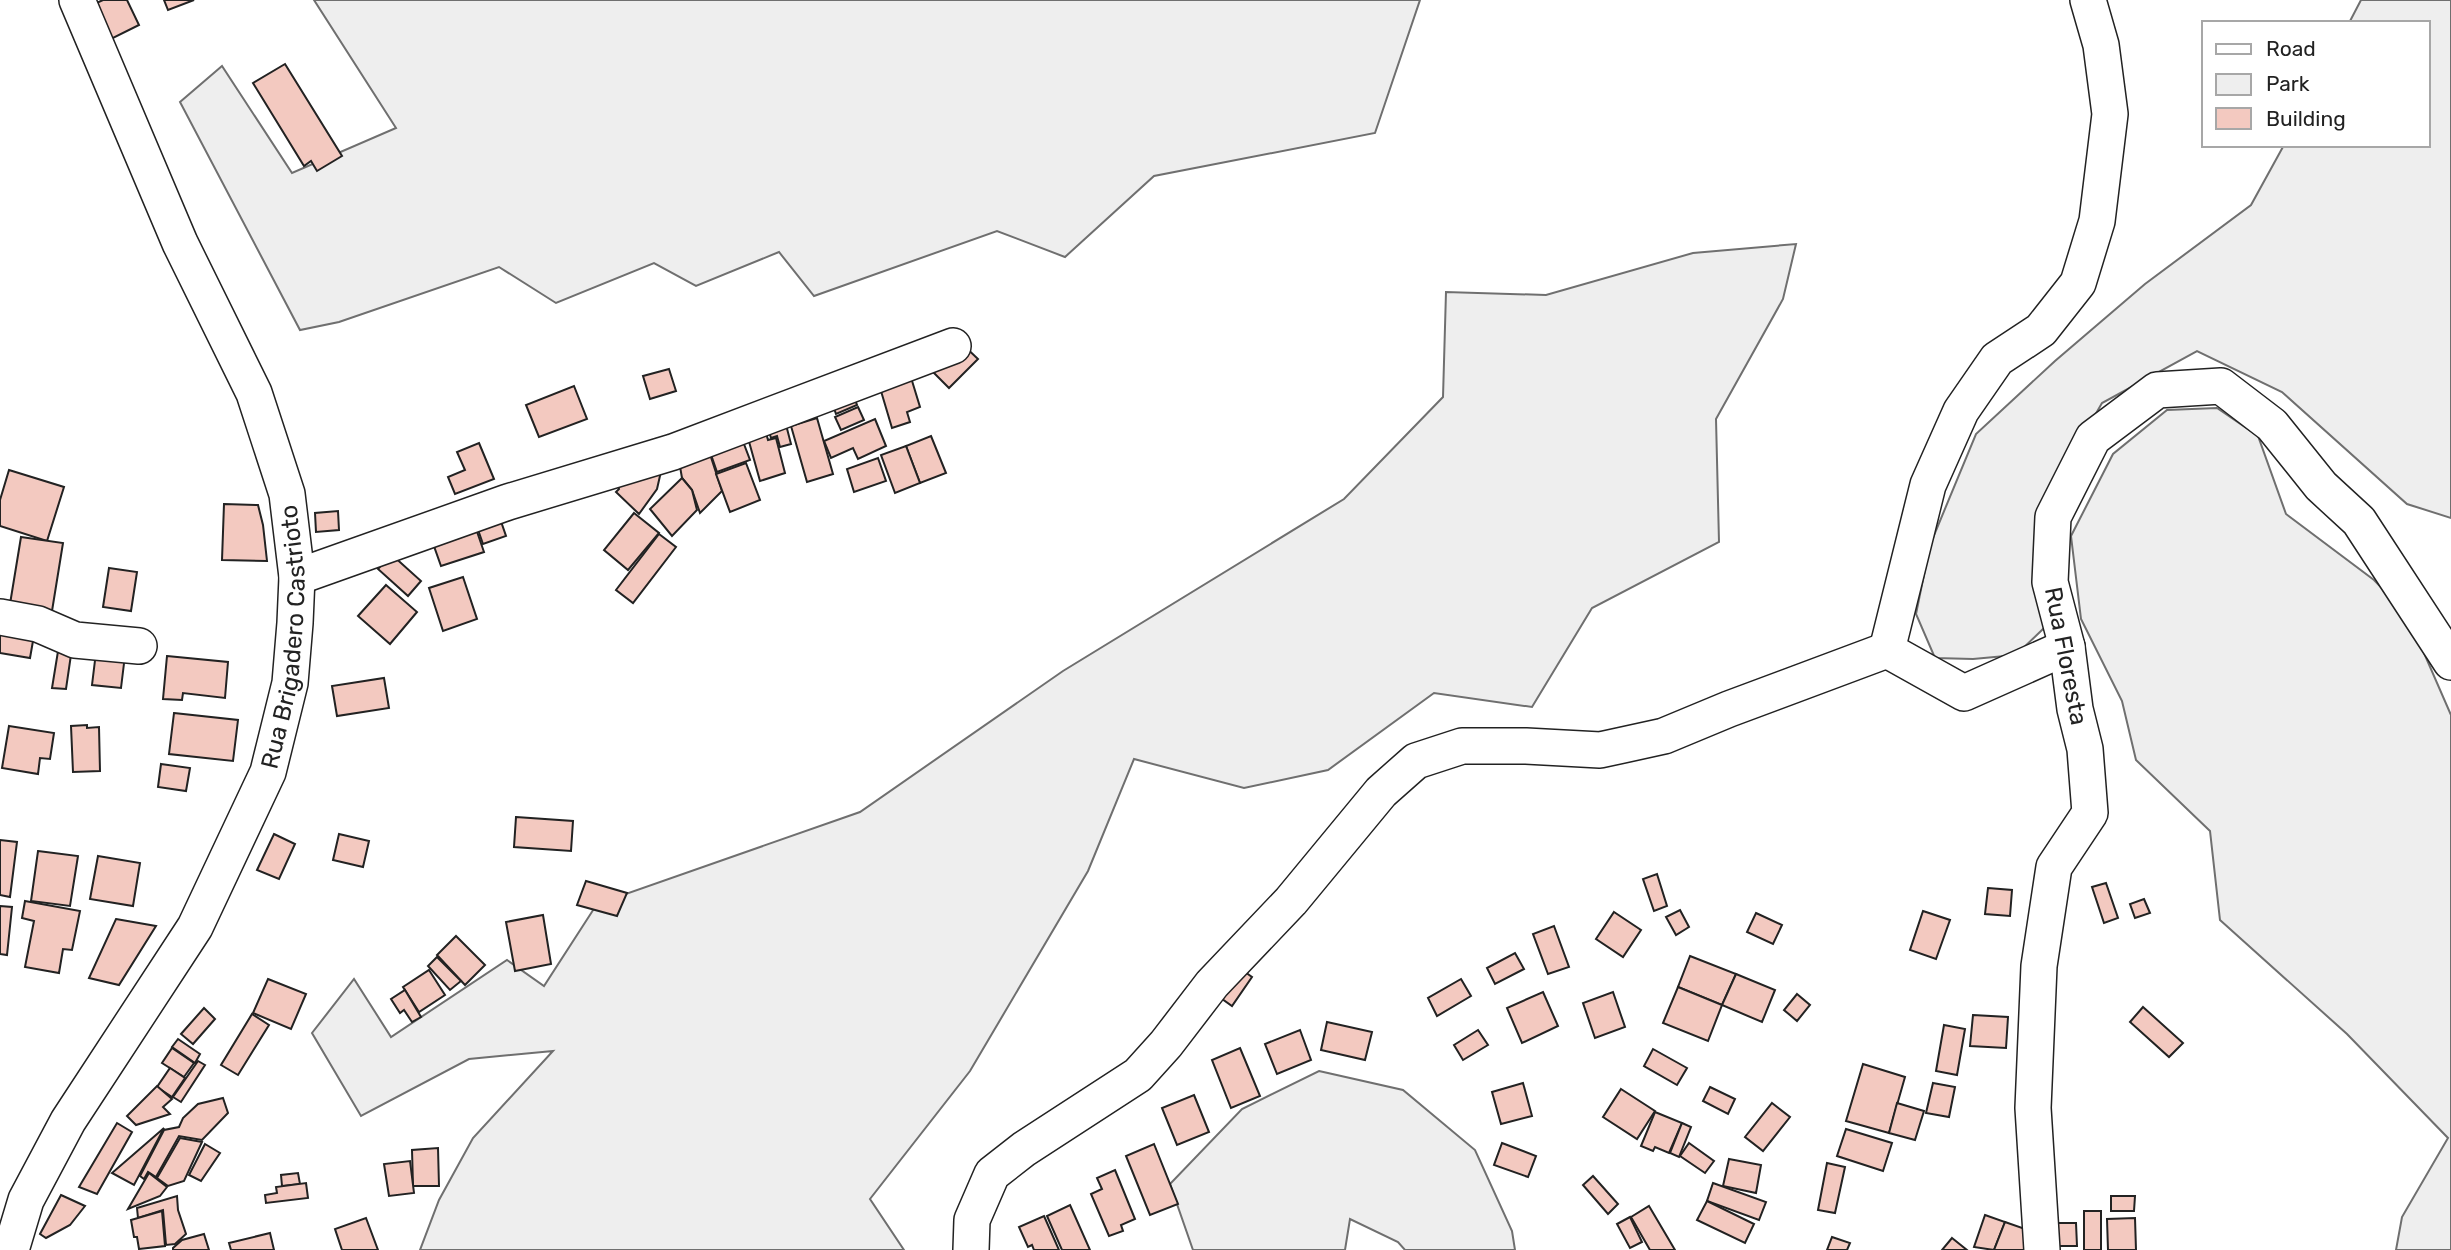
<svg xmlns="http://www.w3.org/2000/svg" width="2451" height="1250" font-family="Rubik,sans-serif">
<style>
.green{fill:#eee;stroke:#6f6f6f;stroke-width:2}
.building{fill:#f3c9c0;stroke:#222;stroke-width:2}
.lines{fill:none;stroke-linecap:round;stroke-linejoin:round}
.minor-casing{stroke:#222;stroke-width:38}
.minor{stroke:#fff;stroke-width:35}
.labels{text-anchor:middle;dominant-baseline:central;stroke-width:5;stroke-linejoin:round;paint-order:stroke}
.street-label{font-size:24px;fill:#222;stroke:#fff}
</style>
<rect width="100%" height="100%" fill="#fff"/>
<g class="green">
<path d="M314 0H1420L1375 133 1154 176 1065 257 997 231 814 296 779 252 696 286 654 263 556 303 499 267 339 322 300 330 180 102 222 66 292 173 396 128Z"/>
<path d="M2361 0H2451V518L2407 504 2282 392 2197 351 2102 403 2040 511 2044 628 2016 655 1973 659 1935 658 1916 614 1930 545 1976 434 2055 361 2145 284 2251 205 2284 145H2428V23H2349Z"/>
<path d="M1796 244 1783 299 1716 419 1719 542 1592 608 1532 707 1434 693 1328 770 1244 788 1134 759 1088 871 970 1071 870 1199 904 1250H420L439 1200 473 1138 553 1051 469 1059 361 1116 312 1033 354 979 391 1037 507 960 544 986 597 904 860 812 1063 671 1344 499 1443 397 1446 292 1546 295 1693 253Z"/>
<path d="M2217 408 2258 436 2286 514 2374 580 2407 614 2451 715V1250H2396L2402 1217 2448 1138 2347 1034 2220 920 2210 831 2136 760 2122 701 2081 619 2071 536 2113 454 2167 410Z"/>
<path d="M1319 1071 1403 1090 1475 1150 1512 1231 1515 1250H1405L1398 1242 1350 1219 1345 1250H1193L1170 1184 1242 1109Z"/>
</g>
<g class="building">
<path d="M103 0H127L139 25 109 40 92 5Z"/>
<path d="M164 0H194L168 10Z"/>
<path d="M285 64 342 156 317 171 311 161 304 166 253 83Z"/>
<path d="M959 341 978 359 949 388 931 370Z"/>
<path d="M669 369 676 391 650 399 643 376Z"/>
<path d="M909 371 920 407 907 412 910 422 892 428 878 381Z"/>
<path d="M574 386 587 419 539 437 526 405Z"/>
<path d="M829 394 854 397 857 405 836 414Z"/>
<path d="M858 407 864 420 841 430 835 417Z"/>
<path d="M784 417 791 444 780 447 777 436 771 438 766 421Z"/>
<path d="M817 418 833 474 807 482 791 426Z"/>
<path d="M875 419 886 446 858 459 853 448 831 458 824 441Z"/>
<path d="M739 431 750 460 717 472 707 443Z"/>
<path d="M766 433 768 440 776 438 785 473 760 481 748 438Z"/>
<path d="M931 436 946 473 920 483 906 446Z"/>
<path d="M479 443 494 479 455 494 448 477 465 470 457 452Z"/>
<path d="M707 445 722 491 700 513 692 490 682 478 678 455Z"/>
<path d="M906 446 920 483 895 493 881 455Z"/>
<path d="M878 458 886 481 854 492 847 469Z"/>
<path d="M746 463 760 500 730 512 716 474Z"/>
<path d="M662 467 657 489 639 514 616 492 619 489 613 472Z"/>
<path d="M9 470 64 487 47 541 0 526V500Z"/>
<path d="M682 478 692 490 697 510 672 536 650 509Z"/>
<path d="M224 504 258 505 263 525 267 561 222 560Z"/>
<path d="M496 507 506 536 483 544 475 521Z"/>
<path d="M338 511 339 530 316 532 315 513Z"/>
<path d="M634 513 659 533 628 570 604 550Z"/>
<path d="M472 517 484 552 441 566 429 532Z"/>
<path d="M659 534 676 547 633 603 616 590Z"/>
<path d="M21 537 63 543 52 611 10 604Z"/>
<path d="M391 554 421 581 408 596 378 569Z"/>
<path d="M109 568 137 572 131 611 103 607Z"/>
<path d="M463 577 477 619 443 631 429 588Z"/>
<path d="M386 585 417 612 390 644 358 616Z"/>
<path d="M36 624 30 658 0 653V631Z"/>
<path d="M60 639 73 641 66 689 52 688Z"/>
<path d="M97 644 126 647 121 688 92 685Z"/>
<path d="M167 656 228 662 225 698 183 693 182 700 163 699Z"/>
<path d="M384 678 389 708 337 716 332 686Z"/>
<path d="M174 713 238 720 233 761 169 754Z"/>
<path d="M87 725V728L99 727 100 771 73 772 71 726Z"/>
<path d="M9 726 54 733 50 759 40 758 38 774 2 768Z"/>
<path d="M161 764 190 768 186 791 158 787Z"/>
<path d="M516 817 573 821 571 851 514 847Z"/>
<path d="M274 834 295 844 279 879 257 870Z"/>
<path d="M339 834 369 841 363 867 333 860Z"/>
<path d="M0 840 17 842 10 897 0 895Z"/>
<path d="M38 851 78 856 70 906 31 901Z"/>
<path d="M98 856 140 863 133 906 90 899Z"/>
<path d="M1657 874 1667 906 1654 911 1643 879Z"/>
<path d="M586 881 627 893 617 916 577 905Z"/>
<path d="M2106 883 2118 918 2104 923 2092 887Z"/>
<path d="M1988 888 2012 890 2010 916 1985 914Z"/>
<path d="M2144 899 2150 913 2135 918 2130 904Z"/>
<path d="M25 901 80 911 72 950 63 949 59 973 25 967 34 921 22 918Z"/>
<path d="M0 906 12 907 7 955 0 954Z"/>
<path d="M1680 910 1689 927 1676 935 1666 917Z"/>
<path d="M1923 911 1950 920 1936 959 1910 950Z"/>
<path d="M1614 912 1641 930 1623 957 1596 939Z"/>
<path d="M1756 913 1782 925 1773 944 1747 932Z"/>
<path d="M543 915 551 964 515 971 506 922Z"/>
<path d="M116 919 156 926 119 985 89 978Z"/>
<path d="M1554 926 1569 967 1548 974 1533 934Z"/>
<path d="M456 936 485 965 465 985 437 955Z"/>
<path d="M1515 953 1524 969 1495 984 1487 968Z"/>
<path d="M1690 956 1736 974 1722 1005 1678 987Z"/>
<path d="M437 957 461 981 450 990 428 966Z"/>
<path d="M1238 967 1252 977 1232 1006 1218 996Z"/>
<path d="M429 970 445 995 419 1012 403 987Z"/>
<path d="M1736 974 1775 990 1762 1022 1722 1005Z"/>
<path d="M268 979 306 994 291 1029 253 1013Z"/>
<path d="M1461 979 1471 996 1437 1016 1428 998Z"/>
<path d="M1678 987 1722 1005 1708 1041 1663 1023Z"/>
<path d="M405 990 421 1017 412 1022 404 1010 400 1013 391 999Z"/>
<path d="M1543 992 1558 1026 1522 1043 1507 1008Z"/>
<path d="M1613 992 1625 1027 1595 1038 1583 1003Z"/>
<path d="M1797 994 1810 1005 1797 1021 1784 1010Z"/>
<path d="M2143 1007 2183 1043 2169 1057 2130 1022Z"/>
<path d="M204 1008 215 1019 193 1044 181 1034Z"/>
<path d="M252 1014 269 1025 238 1075 221 1065Z"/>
<path d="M1973 1015 2008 1017 2006 1048 1970 1046Z"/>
<path d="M1327 1022 1372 1032 1365 1060 1321 1050Z"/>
<path d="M1944 1025 1965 1029 1957 1075 1936 1071Z"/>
<path d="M1300 1030 1311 1060 1277 1074 1265 1044Z"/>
<path d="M1478 1030 1488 1045 1463 1060 1454 1045Z"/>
<path d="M178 1039 200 1054 195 1063 172 1047Z"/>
<path d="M172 1048 194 1063 184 1077 162 1063Z"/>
<path d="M1240 1048 1260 1096 1231 1108 1212 1060Z"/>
<path d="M1653 1049 1687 1068 1677 1085 1644 1066Z"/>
<path d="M198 1061 205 1065 181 1102 173 1097Z"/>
<path d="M1863 1064 1905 1077 1889 1133 1846 1121Z"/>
<path d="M170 1068 185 1078 172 1097 157 1087Z"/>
<path d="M1523 1083 1532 1116 1501 1124 1492 1092Z"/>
<path d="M1933 1083 1955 1087 1949 1117 1926 1113Z"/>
<path d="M157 1086 172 1099 163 1107 170 1114 136 1125 127 1116Z"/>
<path d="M1710 1087 1735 1099 1728 1114 1703 1101Z"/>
<path d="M1621 1089 1655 1111 1637 1139 1603 1117Z"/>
<path d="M1194 1095 1209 1132 1177 1145 1162 1108Z"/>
<path d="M223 1098 228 1113 202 1140 179 1136 156 1177 148 1172 144 1179 140 1176 164 1130 179 1127 183 1118 198 1104Z"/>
<path d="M1772 1103 1790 1117 1763 1151 1745 1137Z"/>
<path d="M1897 1103 1924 1111 1915 1140 1889 1133Z"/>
<path d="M1655 1112 1682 1123 1669 1153 1655 1147 1653 1151 1641 1146Z"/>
<path d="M117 1123 132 1132 97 1194 79 1187Z"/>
<path d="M1682 1123 1691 1127 1679 1157 1670 1153Z"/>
<path d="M164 1128 134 1185 112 1173Z"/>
<path d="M1846 1129 1892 1143 1883 1171 1837 1156Z"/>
<path d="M180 1138 202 1142 184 1181 168 1186 157 1178Z"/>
<path d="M1502 1143 1536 1156 1528 1177 1494 1165Z"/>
<path d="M1689 1143 1714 1161 1705 1173 1680 1156Z"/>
<path d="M205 1144 220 1153 201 1181 189 1175Z"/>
<path d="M1154 1144 1178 1204 1150 1215 1126 1156Z"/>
<path d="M438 1148 439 1186H413L412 1150Z"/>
<path d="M1729 1159 1761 1165 1756 1193 1723 1186Z"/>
<path d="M410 1161 414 1193 389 1196 384 1164Z"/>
<path d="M1827 1163 1845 1167 1835 1213 1818 1210Z"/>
<path d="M1115 1170 1135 1219 1121 1225 1123 1231 1109 1236 1091 1194 1102 1189 1097 1178Z"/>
<path d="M149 1173 167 1187 160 1196 128 1209Z"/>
<path d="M298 1173 300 1184 282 1186 281 1175Z"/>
<path d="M1593 1176 1618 1204 1608 1214 1583 1185Z"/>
<path d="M306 1183 308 1198 266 1203 265 1195 277 1193 276 1187Z"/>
<path d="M1713 1183 1766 1202 1759 1220 1707 1201Z"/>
<path d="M61 1195 85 1206 70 1225 46 1238 40 1234Z"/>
<path d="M177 1196 178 1210 186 1234 175 1244 166 1245 163 1210 138 1218 137 1208Z"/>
<path d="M2111 1196H2135L2134 1211H2111Z"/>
<path d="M1707 1201 1754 1224 1745 1243 1697 1220Z"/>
<path d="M1070 1205 1090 1250H1062L1047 1216Z"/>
<path d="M1649 1206 1675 1250H1650L1631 1217Z"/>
<path d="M162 1211 165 1246 139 1249 137 1237H134L131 1220Z"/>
<rect x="2084" y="1211" width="17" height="39"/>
<path d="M1985 1215 2005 1222 1994 1250 1974 1247Z"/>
<path d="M1044 1216 1059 1250H1034L1032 1245 1028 1247 1019 1227Z"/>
<path d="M1630 1217 1642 1242 1630 1248 1617 1224Z"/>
<path d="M366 1218 378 1250H342L335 1229Z"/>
<path d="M2135 1218 2136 1250H2108L2107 1219Z"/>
<path d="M2005 1222 2031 1231 2024 1250H1994Z"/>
<path d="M2052 1223H2076L2077 1246H2052Z"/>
<path d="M270 1233 274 1250H231L229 1243Z"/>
<path d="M204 1234 209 1250H173V1248L182 1240Z"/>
<path d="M1832 1237 1850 1243 1847 1250H1827Z"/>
<path d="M1952 1238 1967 1250H1942Z"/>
</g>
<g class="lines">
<defs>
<g id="minor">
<path d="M297 577 508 502 673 452 953 346"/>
<path d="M0 617 38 624 75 640 139 646"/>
<path d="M1887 650 1928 485 1961 411 1997 359 2041 330 2078 283 2097 221 2110 114 2101 45 2088 0"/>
<path d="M1887 650 1964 693 2067 647"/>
<path id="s1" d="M11 1250 26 1200 68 1121 195 927 268 772 290 683 295 623 297 577 287 494 254 393 180 243 77 0"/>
<path d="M971 1250 972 1220 992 1174 1024 1149 1138 1075 1166 1044 1212 984 1291 901 1381 792 1416 761 1462 746H1526L1600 750 1664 736 1729 709 1887 650"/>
<path d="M2042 1250 2033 1108 2039 966 2054 867 2090 813 2085 749 2075 709 2067 647 2050 582 2053 517 2093 438 2157 390 2221 386 2272 425 2321 486 2359 521 2451 662"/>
</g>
</defs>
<use href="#minor" class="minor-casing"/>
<use href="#minor" class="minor"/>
</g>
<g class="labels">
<g class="street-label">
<text stroke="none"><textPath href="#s1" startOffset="682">Rua Brigadero Castrioto</textPath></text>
<text transform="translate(2066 656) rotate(79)">Rua Floresta</text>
</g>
</g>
<rect x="2202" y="21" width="228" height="126" fill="#ffffff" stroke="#a7a7a7" stroke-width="2"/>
<rect x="2216" y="44" width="35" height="10" fill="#ffffff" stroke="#a7a7a7" stroke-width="2"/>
<text x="2266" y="56" font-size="21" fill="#222222">Road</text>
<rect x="2216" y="74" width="35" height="21" fill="#eeeeee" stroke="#a7a7a7" stroke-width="2"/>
<text x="2266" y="91" font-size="21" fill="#222222">Park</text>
<rect x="2216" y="108" width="35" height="21" fill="#f3c9c0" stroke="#a7a7a7" stroke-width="2"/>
<text x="2266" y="126" font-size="21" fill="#222222">Building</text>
</svg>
